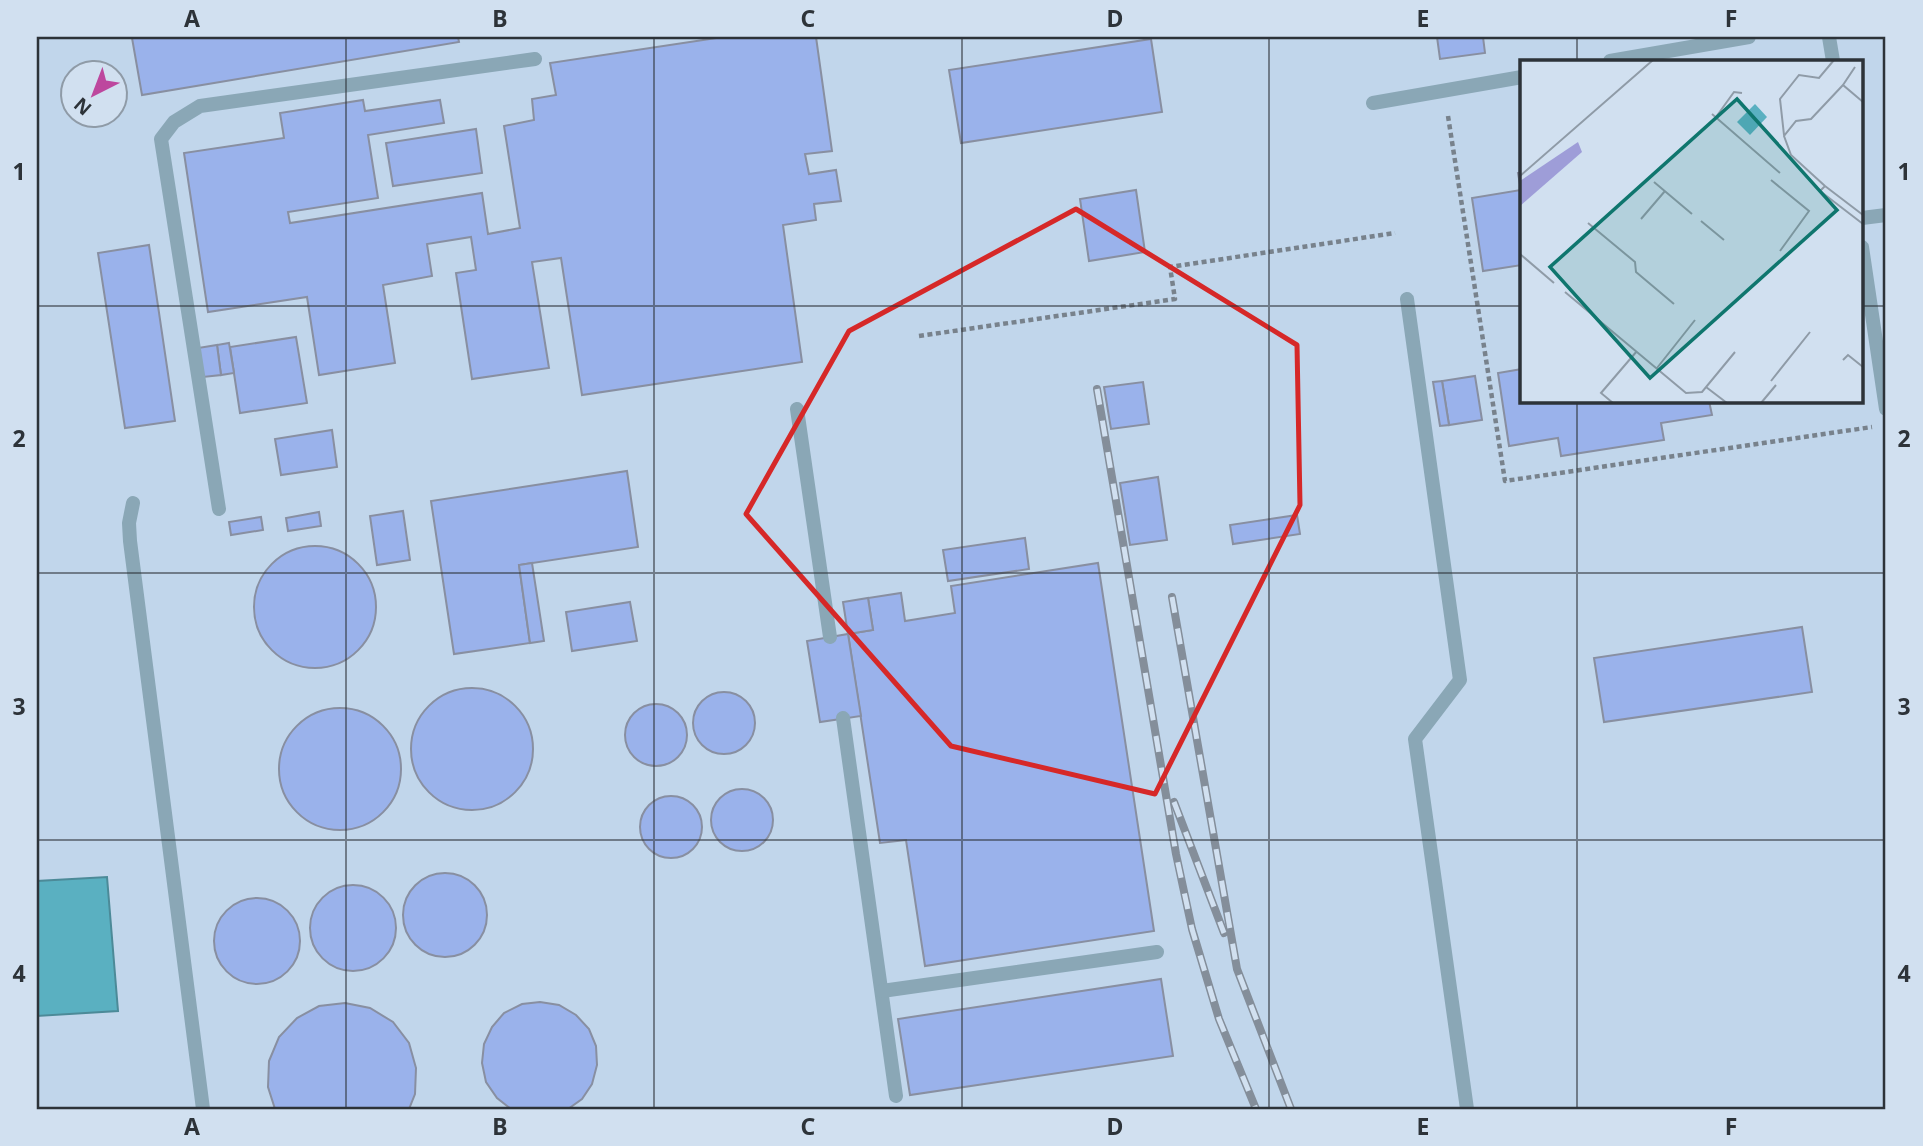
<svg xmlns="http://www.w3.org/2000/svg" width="1923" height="1146" font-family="'Noto Sans',sans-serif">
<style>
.built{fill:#c1d6eb;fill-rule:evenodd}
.water{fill:#5ab0c1;stroke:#4c8a98;stroke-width:2}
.building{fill:#9ab2eb;stroke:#888fa1;stroke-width:2}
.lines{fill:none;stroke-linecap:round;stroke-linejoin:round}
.path{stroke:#78828c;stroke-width:4.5;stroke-dasharray:5 3.5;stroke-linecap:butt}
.lane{stroke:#8aa7b6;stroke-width:14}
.rail-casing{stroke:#848e9a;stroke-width:8}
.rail{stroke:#d1e0f0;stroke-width:5;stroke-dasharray:16;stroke-linecap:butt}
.marked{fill:none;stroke:#d62828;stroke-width:5;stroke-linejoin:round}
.grid{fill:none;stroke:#2d3339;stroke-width:2;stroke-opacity:0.55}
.inset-road{fill:none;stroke:#8f9ba7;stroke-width:2}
.view{fill:#0f766e;fill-opacity:0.15;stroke:#0f766e;stroke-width:3.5}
.inset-edge{fill:none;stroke:#2d3339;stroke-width:3.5}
.neatline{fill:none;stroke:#2d3339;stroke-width:2.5}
.grid-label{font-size:23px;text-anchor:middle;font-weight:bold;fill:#2d3339}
</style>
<rect width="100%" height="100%" fill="#d1e0f0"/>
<path class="built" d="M37 37H1886V1109H37ZM1522 61H1862V401H1522ZM74 74H116V116H74Z"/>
<path class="water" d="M107 877 118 1011 37 1016V881Z"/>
<g class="building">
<path d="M458 37 459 42 142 95 132 38Z"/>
<path d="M816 37 832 151 805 154 809 174 836 170 841 201 814 204 816 220 783 225 802 362 582 395 561 258 532 262 549 368 472 379 456 273 476 270 471 237 427 244 432 276 383 285 395 363 319 375 307 297 208 312 184 153 284 138 280 113 363 100 365 111 440 100 444 123 368 135 378 198 288 212 290 223 482 193 488 234 520 228 504 126 534 120 532 99 556 95 550 63 723 37Z"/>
<path d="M1437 37H1483L1485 53 1440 59Z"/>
<path d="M1151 39 1162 112 961 143 949 70Z"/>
<path d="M476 129 482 173 393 186 386 143Z"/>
<path d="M1522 172V265L1483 271 1472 198 1521 190 1518 173Z"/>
<path d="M1136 190 1145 252 1089 261 1080 199Z"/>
<path d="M149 245 175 421 125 428 98 253Z"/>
<path d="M296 337 307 403 240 413 230 347Z"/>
<path d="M229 343 234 373 221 375 217 345Z"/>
<path d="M217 345 221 375 203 377 198 348Z"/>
<path d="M1522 369V401H1709L1712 415 1661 423 1664 440 1561 456 1558 438 1509 446 1498 373Z"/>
<path d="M1475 376 1482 420 1449 425 1442 381Z"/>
<path d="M1442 381 1449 425 1440 426 1433 382Z"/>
<path d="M1143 382 1149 424 1111 429 1104 387Z"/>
<path d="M332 430 337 467 281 475 275 439Z"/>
<path d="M627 471 638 547 519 565 530 643 454 654 431 501Z"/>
<path d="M1158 477 1167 540 1130 545 1120 483Z"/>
<path d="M403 511 410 560 377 565 370 516Z"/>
<path d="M319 512 321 526 288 531 286 518Z"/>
<path d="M1297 515 1300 534 1233 544 1230 525Z"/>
<path d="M261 517 263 530 231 535 229 522Z"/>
<path d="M1025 538 1029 569 948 581 943 550Z"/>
<circle cx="315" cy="607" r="61"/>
<path d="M532 563 544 641 530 643 519 565Z"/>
<path d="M1098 563 1154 931 925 966 906 840 880 843 848 634 873 630 868 598 901 593 905 621 955 613 951 586Z"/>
<path d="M868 598 873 630 848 634 843 602Z"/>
<path d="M630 602 637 641 572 651 566 612Z"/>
<path d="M1802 627 1812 692 1604 722 1594 658Z"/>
<path d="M848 634 861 716 820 722 807 641Z"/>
<circle cx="472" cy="749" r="61"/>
<circle cx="724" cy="723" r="31"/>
<circle cx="656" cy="735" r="31"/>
<circle cx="340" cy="769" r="61"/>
<circle cx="742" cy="820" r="31"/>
<circle cx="671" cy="827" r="31"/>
<circle cx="445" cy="915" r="42"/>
<circle cx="353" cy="928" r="43"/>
<circle cx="257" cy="941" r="43"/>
<path d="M1161 979 1173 1056 910 1095 898 1019Z"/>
<path d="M540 1002 559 1005 576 1015 589 1029 596 1046 597 1065 592 1084 582 1099 568 1109H511L497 1098 486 1082 482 1063 484 1044 492 1027 504 1013 522 1004Z"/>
<path d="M345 1003 370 1008 393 1022 409 1043 416 1068 415 1094 409 1109H275L268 1087 269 1061 279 1037 297 1018 319 1006Z"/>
</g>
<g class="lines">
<g class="path">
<path d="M1448 116 1505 481 1872 427"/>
<path d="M919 336 1175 299 1170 267 1395 233"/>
</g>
<g class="lane">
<path d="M1829 37 1833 61"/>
<path d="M1610 61 1749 37"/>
<path d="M1373 103 1522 77"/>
<path d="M1862 218 1886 215"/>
<path d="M1862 247 1886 409"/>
<path d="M1407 299 1460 680 1415 739 1467 1109"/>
<path d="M797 409 830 637"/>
<path d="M133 503 129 523 130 541 203 1109"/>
<path d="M219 509 161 139 174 122 200 106 535 59"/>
<path d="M843 718 896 1096"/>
<path d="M882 991 1157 952"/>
</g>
<defs>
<g id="rail">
<path d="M1097 389 1176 854 1192 929 1219 1019 1256 1109"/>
<path d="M1172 597 1237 969 1291 1109"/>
<path d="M1174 802 1224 933"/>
</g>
</defs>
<use href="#rail" class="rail-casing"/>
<use href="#rail" class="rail"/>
</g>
<path class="marked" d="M1076 209 1297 345 1300 505 1155 794 951 746 746 514 849 331Z"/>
<path class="grid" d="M346 37V1109M654 37V1109M962 37V1109M1269 37V1109M1577 37V61M37 306H1522M1862 306H1886M1577 401V1109M37 573H1886M37 840H1886"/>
<g transform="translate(1520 60)">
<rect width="343" height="343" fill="#d1e0f0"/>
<path d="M58 82 62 92 0 146V121Z" fill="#9e9dd8"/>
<path d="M235 44 247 57 230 75 217 62Z" fill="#5ab0c1"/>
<path class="inset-road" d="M335 7 323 25 343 42M192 54 260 113M196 57 214 32 222 33M264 75 260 39 279 15 299 18 314 0M0 116 133 0M251 120 289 151 260 191M134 122 172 154M305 126 271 95 264 76 276 61 291 59 323 25M343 155 305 126 300 131 343 164M121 159 145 131M181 161 204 180M68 163 115 202 116 212 154 244M0 194 34 223M45 232 166 333 182 332 215 292M323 300 328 295 343 307M137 308 175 260M251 321 290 272M186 327 207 343M93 343 81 333 117 291M241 343 256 325"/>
<path class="view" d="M217 39 317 150 130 318 30 207Z"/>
<rect width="343" height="343" class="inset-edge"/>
</g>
<rect width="1923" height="1146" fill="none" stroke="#d1e0f0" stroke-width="77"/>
<g transform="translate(94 94) rotate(222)"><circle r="33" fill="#d1e0f0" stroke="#8f9ba7" stroke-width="2"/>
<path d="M0-5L12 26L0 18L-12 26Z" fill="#bd479e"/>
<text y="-10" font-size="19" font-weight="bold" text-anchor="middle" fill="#2d3339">N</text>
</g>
<rect x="38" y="38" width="1846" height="1070" class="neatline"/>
<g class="grid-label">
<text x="192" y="27">A</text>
<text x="500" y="27">B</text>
<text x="808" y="27">C</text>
<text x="1115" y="27">D</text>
<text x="1423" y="27">E</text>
<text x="1731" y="27">F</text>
<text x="19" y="180">1</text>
<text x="1904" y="180">1</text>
<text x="19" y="447">2</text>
<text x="1904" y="447">2</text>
<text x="19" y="715">3</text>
<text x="1904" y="715">3</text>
<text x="19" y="982">4</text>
<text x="1904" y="982">4</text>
<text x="192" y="1135">A</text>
<text x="500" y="1135">B</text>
<text x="808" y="1135">C</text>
<text x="1115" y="1135">D</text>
<text x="1423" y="1135">E</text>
<text x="1731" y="1135">F</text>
</g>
</svg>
